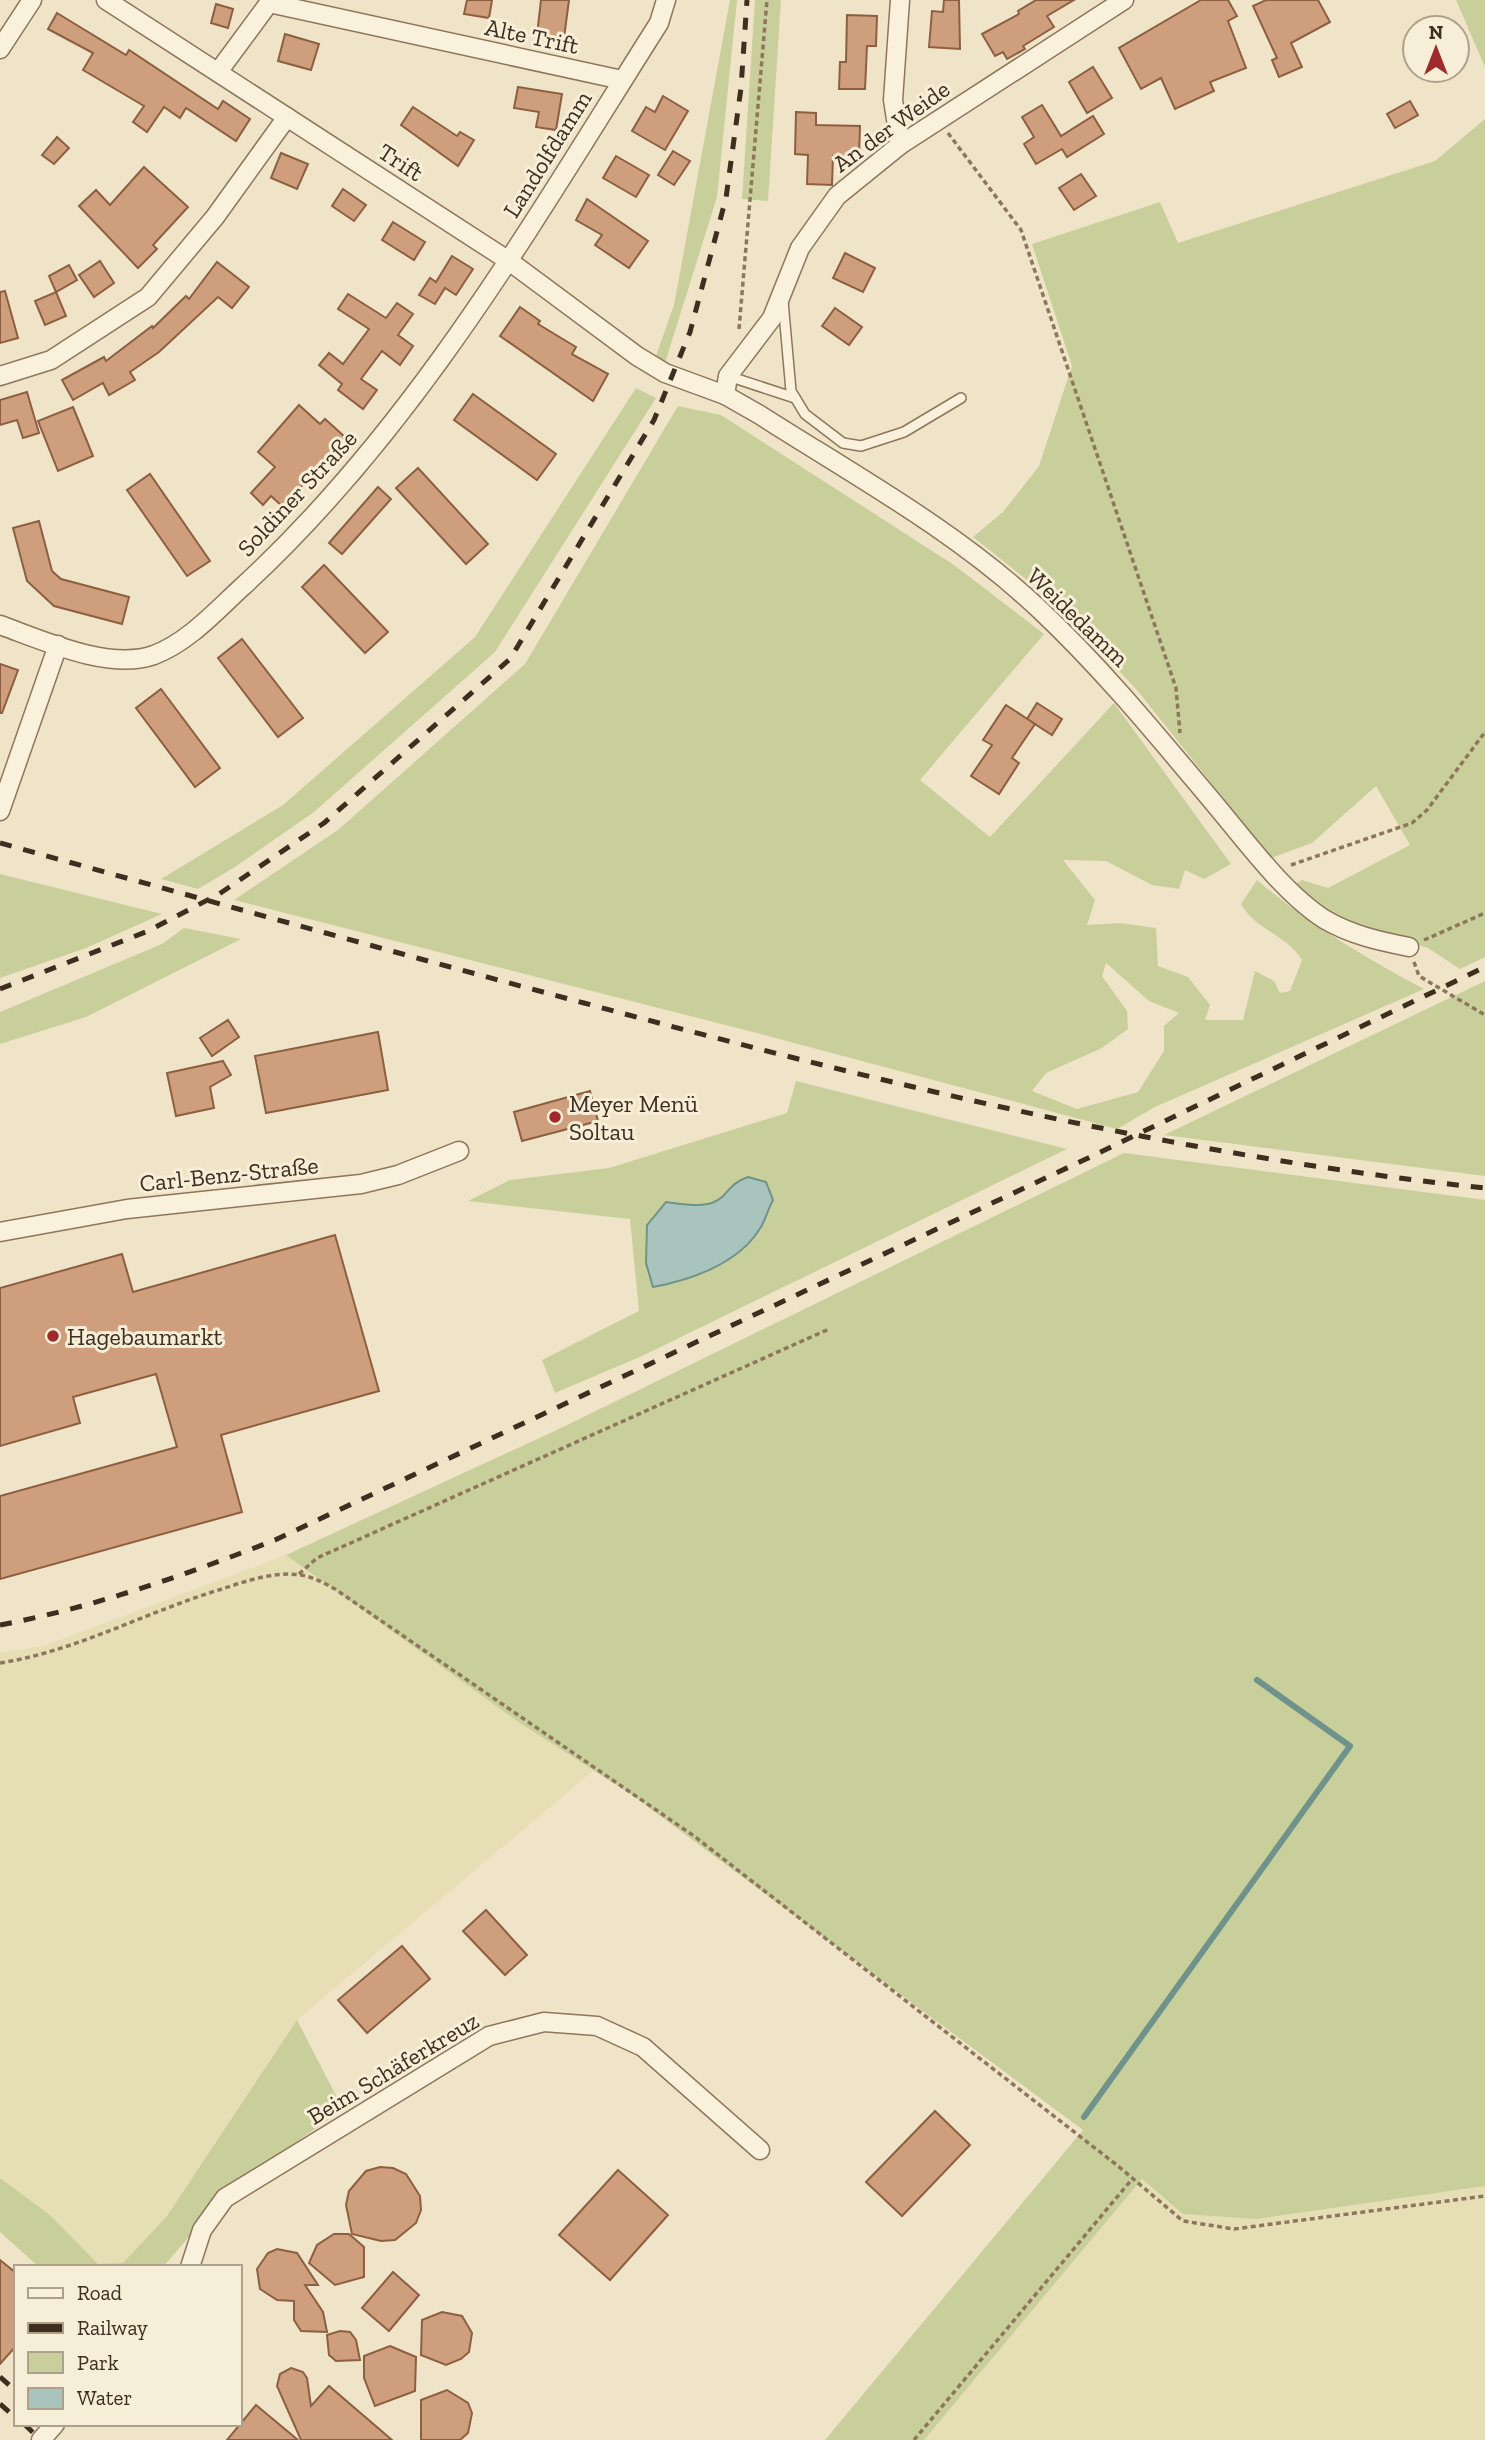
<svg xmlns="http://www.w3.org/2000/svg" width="1485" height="2440" font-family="'Zilla Slab',serif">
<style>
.farmland{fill:#e6deb5}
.green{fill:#c9cf9b;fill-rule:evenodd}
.water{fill:#a9c4bc;stroke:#6f938a;stroke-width:2}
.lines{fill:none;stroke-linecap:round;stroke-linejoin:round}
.stream{stroke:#6f938a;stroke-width:6}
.building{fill:#cf9f7d;stroke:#8d5f41;stroke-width:2}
.lane-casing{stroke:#8d765c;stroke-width:12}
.street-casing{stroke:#8d765c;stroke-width:21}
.path{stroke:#8d765c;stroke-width:3.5;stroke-dasharray:5 3.5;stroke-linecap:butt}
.lane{stroke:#faf1dc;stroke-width:9}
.street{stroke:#faf1dc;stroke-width:18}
.rail{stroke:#3d2e20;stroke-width:5;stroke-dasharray:12 12;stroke-linecap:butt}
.poi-dot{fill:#9e2a2b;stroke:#f7eed8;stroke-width:2.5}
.labels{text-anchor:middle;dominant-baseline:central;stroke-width:6;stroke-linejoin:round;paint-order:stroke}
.street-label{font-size:24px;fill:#3d2e20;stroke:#f7eed8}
.poi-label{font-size:24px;fill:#3d2e20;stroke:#f7eed8;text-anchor:start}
</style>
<rect width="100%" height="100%" fill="#f0e4c8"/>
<g class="farmland">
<path d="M286 1555 593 1771 297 2020 167 2216 123 2263 98 2264 50 2215 0 2178V1653L46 1645Z"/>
<path d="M1142 2179 1183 2214 1256 2219 1485 2186V2440H924Z"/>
</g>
<g class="green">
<path d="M730 0H737L717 197 665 363 656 356 674 305Z"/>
<path d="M755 0H781L768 201 742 199Z"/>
<path d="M1456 0H1485V67Z"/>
<path d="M1485 119V957L1460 969 1428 948 1363 928 1330 913 1294 885 1302 880 1328 888 1410 845 1376 786 1312 843 1271 858 1137 690 1046 595 973 537 1003 512 1039 466 1072 366 1032 244 1160 202 1178 243 1435 161Z"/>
<path d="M636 388 656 398 495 652 314 812 235 867 198 889 161 879 283 805 475 637Z"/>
<path d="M678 406 721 415 954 565 1044 634 920 780 990 837 1114 703 1231 864 1204 879 1185 870 1179 889 1152 885 1106 861 1063 860 1095 900 1087 925 1120 923 1156 928 1158 966 1188 977 1210 1005 1205 1020H1243L1255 971 1274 981 1280 993 1290 991 1302 960C1285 933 1256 931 1241 904L1257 880C1309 924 1364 957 1424 989L1155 1107 1117 1129 753 1032 234 900 338 830 525 664ZM1106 963 1149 1001 1179 1013 1164 1026V1051L1138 1092 1077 1109 1032 1091 1046 1073 1102 1048 1128 1029 1127 1011 1102 976Z"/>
<path d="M0 874 162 914 86 948 0 978Z"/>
<path d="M184 928 241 939 86 1017 0 1044V1012L162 944Z"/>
<path d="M1485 981V1176L1164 1135Z"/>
<path d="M796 1081 1067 1149 642 1356 555 1393 542 1360 639 1311 630 1219 468 1201 510 1180 609 1168 787 1113Z"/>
<path d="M1124 1153 1485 1200V2186L1256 2219 1183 2214 1142 2179 924 2440H825L1083 2130 632 1795 523 1725 286 1555 559 1429Z"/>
<path d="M297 2020 343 2109 230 2189 163 2267H39L0 2232V2178L50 2215 98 2264 123 2263 167 2216Z"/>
</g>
<path class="water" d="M748 1177 766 1182 773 1200C768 1209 765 1222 759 1230 737 1264 691 1280 653 1287L646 1263 647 1225 666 1202C683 1204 708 1210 722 1197 732 1187 734 1182 748 1177Z"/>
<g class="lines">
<path class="stream" d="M1084 2117 1350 1746 1257 1680"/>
</g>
<g class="building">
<path d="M467 0H492L489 18 464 14Z"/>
<path d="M541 0H569L564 38 537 35Z"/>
<path d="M944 0H959L960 49 929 47 932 11 943 12Z"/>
<path d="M1036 0H1074L1047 16 1054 27 1023 46 1025 49 1007 59 1003 52 995 56 982 34 1019 14 1018 11Z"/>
<path d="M1201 0H1228L1237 16 1228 21 1246 68 1210 82 1214 91 1175 109 1161 78 1141 89 1119 48Z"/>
<path d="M1266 0H1318L1330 22 1291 43 1302 67 1279 77 1272 60 1277 58 1253 6Z"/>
<path d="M216 4 233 9 228 28 211 23Z"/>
<path d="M57 13 126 55 129 50 218 109 223 101 250 119 236 141 186 108 180 118 164 107 147 132 133 122 144 106 83 70 93 53 48 29Z"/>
<path d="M847 15 877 16 876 46H867L865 89H839L840 62H846Z"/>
<path d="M285 34 319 44 311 70 278 61Z"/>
<path d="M1093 67 1112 98 1087 113 1069 82Z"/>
<path d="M518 87 562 94 556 130 536 127 539 112 514 108Z"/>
<path d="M663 96 688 111 665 150 632 131 646 107 655 112Z"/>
<path d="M1410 101 1418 115 1395 128 1387 114Z"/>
<path d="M1042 105 1061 136 1093 116 1104 134 1067 157 1062 149 1036 164 1024 144 1034 137 1022 117Z"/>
<path d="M413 107 457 136 460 132 474 140 458 166 401 125Z"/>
<path d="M796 112 816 113V125L860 126 859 156H833L832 185 807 184 808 155 795 154Z"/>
<path d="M57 137 69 148 54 164 42 155Z"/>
<path d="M673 151 690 161 674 185 658 175Z"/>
<path d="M281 153 308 164 297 189 271 178Z"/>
<path d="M616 156 649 175 636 197 603 178Z"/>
<path d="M144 167 188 207 153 245 157 249 138 268 79 206 96 190 110 205Z"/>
<path d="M1081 174 1096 196 1074 210 1059 188Z"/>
<path d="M343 189 366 205 354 221 332 206Z"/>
<path d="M587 199 648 241 629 268 595 245 602 235 576 220Z"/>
<path d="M393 222 425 242 414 260 382 240Z"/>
<path d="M845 253 875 268 863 292 833 278Z"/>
<path d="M452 256 473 269 456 295 445 288 435 304 419 295 430 278 436 282Z"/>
<path d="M100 261 114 283 94 297 79 275Z"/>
<path d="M217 262 249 287 232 308 218 297 159 352 130 372 135 380 109 395 103 383 73 400 62 380 104 357 106 361 152 326 153 328 186 296 189 299Z"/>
<path d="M69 265 77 280 56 292 49 276Z"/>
<path d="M5 291 18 338 0 343V292Z"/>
<path d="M56 292 66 316 45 325 35 301Z"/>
<path d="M348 294 386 318 397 303 413 314 398 335 413 346 400 365 382 351 361 379 377 390 363 409 338 390 342 384 319 365 329 353 343 364 369 329 338 309Z"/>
<path d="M520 307 540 321 538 324 576 347 572 354 608 374 593 401 500 336Z"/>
<path d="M835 308 862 327 849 345 822 326Z"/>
<path d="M27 392 39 433 23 438 17 420 0 425V400Z"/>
<path d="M473 394 556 454 537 480 454 420Z"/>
<path d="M299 405 320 424 325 419 345 437 283 507 271 496 263 505 251 493 275 467 258 452Z"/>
<path d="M73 407 93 456 58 471 38 421Z"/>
<path d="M418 468 488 544 466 564 396 488Z"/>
<path d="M150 474 210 561 187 576 127 490Z"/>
<path d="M378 487 391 499 342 554 329 543Z"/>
<path d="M39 521 52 571 61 579 129 597 122 624 54 606 27 581 13 528Z"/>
<path d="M324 565 388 632 365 653 302 587Z"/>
<path d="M242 639 303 718 278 737 218 658Z"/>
<path d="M0 664 18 670 2 713H0Z"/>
<path d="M161 689 220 768 195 787 136 708Z"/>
<path d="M1037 703 1062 719 1052 735 1027 719Z"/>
<path d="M1006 705 1035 724 1012 758 1019 763 999 794 971 776 992 745 983 740Z"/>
<path d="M228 1020 239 1037 212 1056 200 1038Z"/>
<path d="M378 1032 388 1090 266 1113 255 1056Z"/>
<path d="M223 1061 231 1075 210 1087 214 1108 176 1116 167 1073Z"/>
<path d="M590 1091 598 1121 522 1141 514 1112Z"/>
<path d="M335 1235 379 1391 221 1435 242 1512 0 1579V1496L177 1447 156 1374 73 1397 80 1423 0 1446V1288L122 1254 133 1292Z"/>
<path d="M486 1910 527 1955 505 1975 463 1931Z"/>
<path d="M402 1946 430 1979 367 2033 338 2000Z"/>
<path d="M935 2111 970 2145 902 2216 866 2182Z"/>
<path d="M380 2167 393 2168 406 2174 420 2196 421 2210 416 2223 395 2240 381 2241 352 2234 346 2205 349 2191 366 2171Z"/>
<path d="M618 2170 668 2215 610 2280 559 2235Z"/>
<path d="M334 2234H349L364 2247V2277L335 2285 309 2263 317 2245Z"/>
<path d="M277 2249 297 2253 318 2285H305L323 2312 327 2332 301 2331 294 2320V2301L277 2300 260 2289 257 2269 268 2253Z"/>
<path d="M0 2260 16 2273V2346L0 2364Z"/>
<path d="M393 2272 419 2295 389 2331 362 2308Z"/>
<path d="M442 2312 462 2316 472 2333 469 2352 461 2359 446 2365 421 2355 422 2320Z"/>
<path d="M340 2331 350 2332 356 2340 360 2360 336 2361 329 2355 327 2335Z"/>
<path d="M390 2346 416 2357 415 2391 375 2406 364 2378V2356Z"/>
<path d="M291 2368 303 2372 307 2378 311 2406 329 2386 392 2440H301L277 2386 280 2374Z"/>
<path d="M447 2390 468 2403 472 2413 468 2433 460 2440H421V2400Z"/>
<path d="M256 2405 298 2440H227Z"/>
</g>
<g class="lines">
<defs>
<g id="lane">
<path d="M783 301 791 391 805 414 843 443 861 446 904 432 961 398"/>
<path d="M728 376 795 398"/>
</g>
<g id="street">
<path d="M106 0 509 261 637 356 665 373 725 395 760 415C854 475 956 531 1038 608 1104 670 1160 739 1218 808 1248 844 1285 894 1324 919 1351 935 1379 941 1409 947"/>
<path d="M0 49 32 0"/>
<path d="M218 72 269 3 622 80"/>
<path d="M900 145 893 100 900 0"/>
<path d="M0 376 51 360 148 297 215 217 287 117"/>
<path d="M725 395 728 376 772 318 800 248 837 196 900 145 1124 0"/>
<path d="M0 625C42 640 109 671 154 655 188 642 215 612 241 588 415 429 534 220 659 23L666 0"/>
<path d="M0 811 58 645"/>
<path d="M0 1232 127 1209 361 1184 398 1175 459 1151"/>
<path d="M190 2267 202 2230 225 2198 489 2036 544 2022 597 2026 643 2047 760 2150"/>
<path d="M41 2440 55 2424"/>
</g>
</defs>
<use href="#lane" class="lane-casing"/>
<use href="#street" class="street-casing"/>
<g class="path">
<path d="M948 133 1021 230 1176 688 1180 733"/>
<path d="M739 329 767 0"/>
<path d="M1291 865 1412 823 1427 810 1485 732"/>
<path d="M1424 940 1485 913"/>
<path d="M1414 962 1419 976 1485 1015"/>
<path d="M299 1574 317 1558 829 1329"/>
<path d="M0 1663C77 1651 148 1611 222 1589 246 1581 275 1571 301 1575 313 1577 324 1583 335 1589L694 1836 1118 2166 1183 2221 1234 2229 1485 2196"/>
<path d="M914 2440 1133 2178"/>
</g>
<use href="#lane" class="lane"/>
<use href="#street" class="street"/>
<g class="rail">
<path d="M0 843C195 897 389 951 584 1003 881 1083 1179 1156 1485 1188"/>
<path d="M0 989 148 931 219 894 324 823 510 659 654 420 690 332 726 198 741 88 747 0"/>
<path d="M0 1625C95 1607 185 1575 275 1540L1086 1159 1485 967"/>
<path d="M0 2377 16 2391"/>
<path d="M0 2404 16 2418"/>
<path d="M24 2424 41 2440"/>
</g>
</g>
<g class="poi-dot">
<circle cx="555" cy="1117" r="7"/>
<circle cx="53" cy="1336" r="7"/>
</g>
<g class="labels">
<g class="street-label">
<text transform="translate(532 36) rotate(12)">Alte Trift</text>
<text transform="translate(891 126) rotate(-36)">An der Weide</text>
<text transform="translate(547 154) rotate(-58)">Landolfdamm</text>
<text transform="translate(401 162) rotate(33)">Trift</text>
<text transform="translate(297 493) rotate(-47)">Soldiner Straße</text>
<text transform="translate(1078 617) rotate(44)">Weidedamm</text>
<text transform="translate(229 1174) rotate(-6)">Carl-Benz-Straße</text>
<text transform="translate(393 2068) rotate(-31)">Beim Schäferkreuz</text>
</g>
<g class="poi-label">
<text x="569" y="1103">Meyer Menü<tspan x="569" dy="28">Soltau</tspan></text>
<text x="67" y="1336">Hagebaumarkt</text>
</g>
</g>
<rect x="14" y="2265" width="228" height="161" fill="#f7eed8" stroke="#ada18e" stroke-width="2"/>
<rect x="28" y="2288" width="35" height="10" fill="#faf1dc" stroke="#ada18e" stroke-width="2"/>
<text x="77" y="2300" font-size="21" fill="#3d2e20">Road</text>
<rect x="28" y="2323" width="35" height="10" fill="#3d2e20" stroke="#ada18e" stroke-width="2"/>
<text x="77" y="2335" font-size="21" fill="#3d2e20">Railway</text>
<rect x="28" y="2352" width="35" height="21" fill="#c9cf9b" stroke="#ada18e" stroke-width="2"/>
<text x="77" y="2370" font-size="21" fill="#3d2e20">Park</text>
<rect x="28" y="2388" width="35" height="21" fill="#a9c4bc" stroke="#ada18e" stroke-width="2"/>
<text x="77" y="2405" font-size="21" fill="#3d2e20">Water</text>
<g transform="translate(1436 49)"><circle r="33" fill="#f7eed8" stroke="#ada18e" stroke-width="2"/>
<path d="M0-5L12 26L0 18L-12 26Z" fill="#9e2a2b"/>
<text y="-10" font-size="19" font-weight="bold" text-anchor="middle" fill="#3d2e20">N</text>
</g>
</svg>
